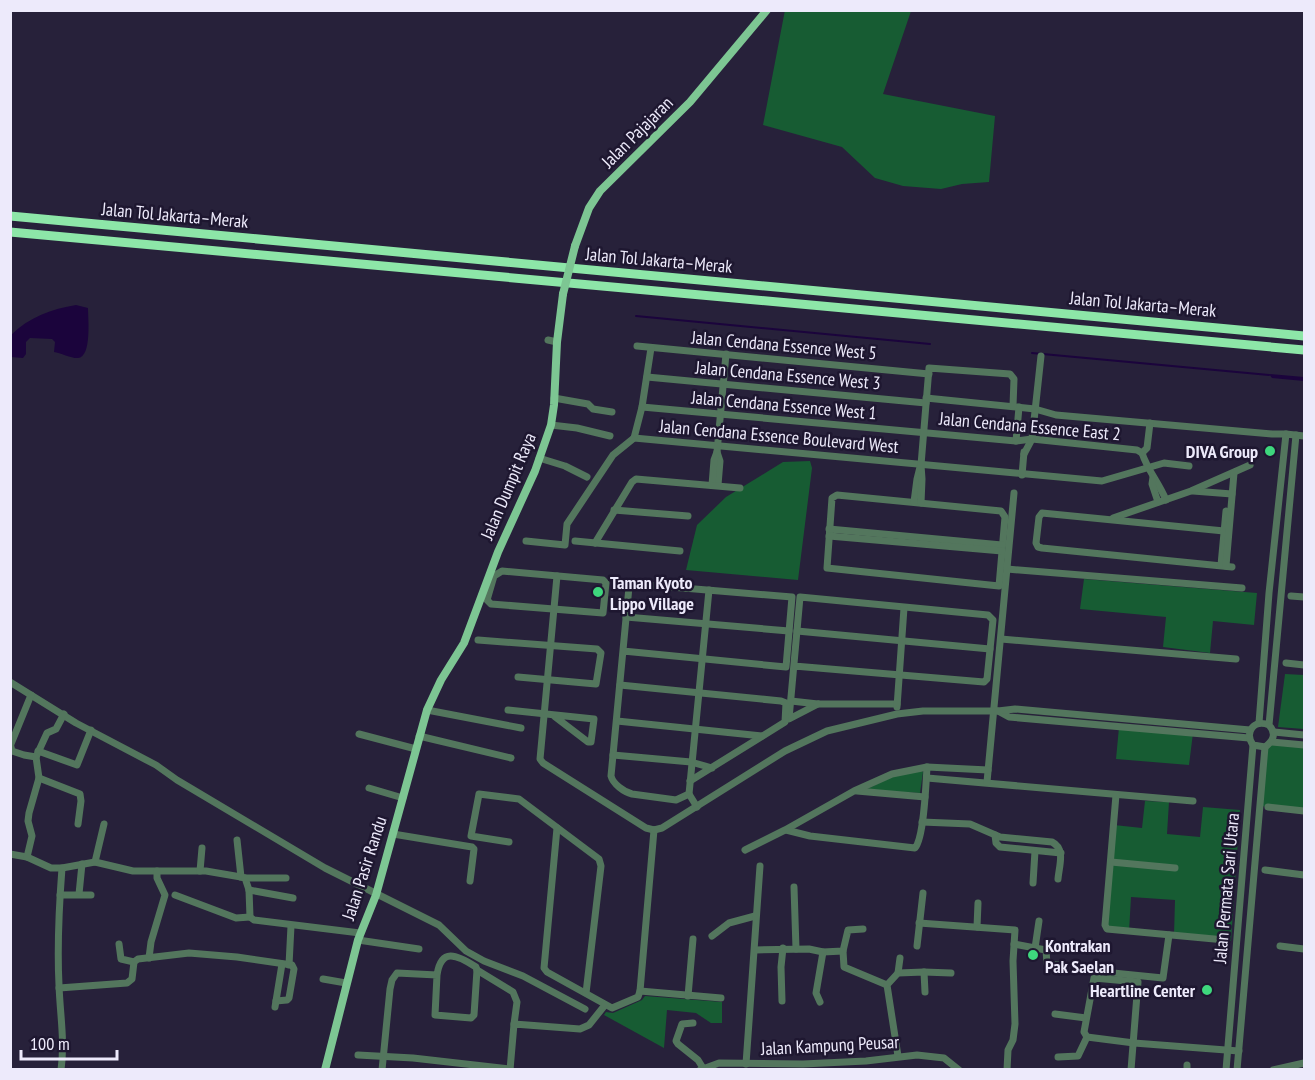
<svg xmlns="http://www.w3.org/2000/svg" width="1315" height="1080" font-family="'PT Sans Narrow',sans-serif">
<style>
.green{fill:#175c33}
.water{fill:#1b043c}
.lines{fill:none;stroke-linecap:round;stroke-linejoin:round}
.stream{stroke:#1b043c;stroke-width:2}
.minor{stroke:#53765d;stroke-width:7}
.major{stroke:#7dc693;stroke-width:8}
.highway{stroke:#8de6a8;stroke-width:9}
.major-bridge{stroke:#7dc693;stroke-width:8}
.poi-dot{fill:#3ed77d;stroke:#1e1730;stroke-width:2}
.labels{text-anchor:middle;dominant-baseline:central;stroke-width:5;stroke-linejoin:round;paint-order:stroke}
.street-label{font-size:18px;fill:#edeafb;stroke:#1e1730}
.poi-label{font-size:18px;font-weight:bold;fill:#edeafb;stroke:#1e1730;text-anchor:end}
</style>
<rect width="100%" height="100%" fill="#27213a"/>
<g class="green">
<path d="M785 10 911 11 883 94 995 116 989 182 962 184 941 189 903 186 875 178 842 147 763 125Z"/>
<path d="M810 461 812 468 798 580 686 570 697 525 726 497 783 462Z"/>
<path d="M1084 579 1257 593 1254 625 1213 621 1210 653 1163 647 1166 617 1080 609Z"/>
<path d="M1285 674 1304 675V729L1278 727Z"/>
<path d="M1119 727 1193 733 1189 765 1116 759Z"/>
<path d="M1272 742 1304 745V811L1260 806 1265 747Z"/>
<path d="M921 770 923 772 920 793 865 790 898 774Z"/>
<path d="M1145 801 1169 802 1167 834 1200 837 1203 807 1240 810 1231 941 1174 935 1175 900 1131 897 1129 932 1107 929 1114 825 1142 828Z"/>
<path d="M645 996 722 1002V1023H711L696 1013 667 1010 664 1048 604 1015 606 1012 613 1013 642 1000Z"/>
</g>
<g class="water">
<path d="M76 305 88 308C88 318 92 357 78 358 74 359 60 353 54 352L55 342 52 339 30 338 26 342V354L23 358 11 357V335C29 317 52 309 76 305Z"/>
<path d="M1269 374 1304 377V381L1272 378Z"/>
</g>
<g class="lines">
<g class="stream">
<path d="M636 316 930 344"/>
<path d="M1032 353 1269 375"/>
</g>
<g class="minor">
<path d="M548 340 557 342"/>
<path d="M637 346 929 374"/>
<path d="M647 377 926 403"/>
<path d="M554 398 588 404 593 409 612 412"/>
<path d="M926 398 1035 409 1056 415 1272 434H1286"/>
<path d="M642 407 1016 441 1032 439 1137 450 1142 453C1148 471 1159 483 1166 500"/>
<path d="M551 425 577 428 610 436"/>
<path d="M634 438 1102 481 1164 463 1189 466"/>
<path d="M1016 441 1019 407"/>
<path d="M717 452 720 461 718 485"/>
<path d="M1142 453 1147 448 1150 423"/>
<path d="M1024 454 1032 439 1041 356"/>
<path d="M539 458 565 466 587 477"/>
<path d="M1022 475 1024 452"/>
<path d="M1153 477 1152 484 1158 502"/>
<path d="M712 485 714 460 717 452 726 354"/>
<path d="M1193 491 1232 494"/>
<path d="M837 495 1001 511 1005 517 999 586 827 568 832 498Z"/>
<path d="M914 502 917 479 920 467"/>
<path d="M921 503 922 479 921 465 929 368 1010 374 1014 379 1013 406"/>
<path d="M614 510 688 516"/>
<path d="M1113 518 1191 491 1250 465"/>
<path d="M829 529 1002 545"/>
<path d="M1224 531 1042 513 1039 517 1036 543 1038 547 1042 548 1232 567"/>
<path d="M829 536 1002 551"/>
<path d="M526 541 565 545 567 524 613 455 634 438 642 407 651 348"/>
<path d="M575 541 680 551"/>
<path d="M595 543 632 482 636 479 740 488"/>
<path d="M1221 565 1226 511"/>
<path d="M1226 566 1234 473"/>
<path d="M1007 569 1242 588"/>
<path d="M502 571 603 580 606 583 603 613 491 604 487 600 494 576Z"/>
<path d="M557 576 540 759 543 763 646 828 654 830"/>
<path d="M1291 596 1304 597"/>
<path d="M626 617 789 631"/>
<path d="M797 631 990 649"/>
<path d="M1001 639 1236 659"/>
<path d="M478 640 597 649 601 653 596 684 518 677"/>
<path d="M623 651 786 667 792 597 635 584 629 587 611 776C613 784 624 792 632 794L676 800 689 794"/>
<path d="M1286 663 1304 665"/>
<path d="M794 666 984 682 987 679 993 620 988 615 800 597 789 719 818 704"/>
<path d="M10 682 76 723 156 765 177 780 325 868 439 925 466 951 484 961 523 976 585 1009"/>
<path d="M620 685 781 701 786 703 785 722 690 781"/>
<path d="M791 701 818 704H897"/>
<path d="M897 707 904 608"/>
<path d="M427 710 521 728"/>
<path d="M508 710 594 719 591 742H588L554 716"/>
<path d="M998 711 1009 717 1249 738"/>
<path d="M617 721 762 736"/>
<path d="M1259 723 1269 593 1286 434 1304 436"/>
<path d="M1269 725C1254 719 1244 732 1253 745L1265 747C1273 741 1277 734 1269 725L1296 435"/>
<path d="M1274 732 1304 735"/>
<path d="M359 734 416 749"/>
<path d="M419 736 511 758"/>
<path d="M1272 742 1304 745"/>
<path d="M10 743 12 751 24 755 36 757 47 733 56 729 64 714"/>
<path d="M11 744 31 695"/>
<path d="M38 751 77 765 91 730"/>
<path d="M613 755 691 762 712 768"/>
<path d="M39 778 80 794 81 801 78 824"/>
<path d="M927 778 1193 801"/>
<path d="M987 782 1014 493"/>
<path d="M369 788 403 798"/>
<path d="M857 791 925 797"/>
<path d="M1116 795 1105 925 1107 929 1225 940"/>
<path d="M697 807 689 794 709 590"/>
<path d="M1268 807 1304 811"/>
<path d="M922 822 970 824 1000 837 1052 842C1066 849 1059 866 1058 879"/>
<path d="M557 828 544 968 547 972 612 1008 638 997 640 991 654 830"/>
<path d="M654 830 662 828 785 751 827 731 897 714 923 711H998L1015 709 1250 730"/>
<path d="M786 830 810 836 915 848C924 838 926 783 927 767"/>
<path d="M393 834 472 847 474 849 470 881"/>
<path d="M995 835 996 843 1000 847 1061 853"/>
<path d="M237 840 241 877"/>
<path d="M509 842 471 836 479 794 519 799 599 859 601 866 586 993"/>
<path d="M745 850 785 830 854 791 892 774 927 767 988 770"/>
<path d="M10 854 27 857 51 868H62L95 862 133 871H206L241 877 245 878 249 890 250 917 254 920 360 933"/>
<path d="M27 857 32 836 28 821 29 813 39 778 36 757"/>
<path d="M95 862 104 824"/>
<path d="M1111 862 1175 868"/>
<path d="M1265 870 1304 875"/>
<path d="M200 871 202 848"/>
<path d="M245 878H286"/>
<path d="M1033 883 1035 851"/>
<path d="M794 887 796 949"/>
<path d="M249 890 293 898"/>
<path d="M79 894 82 864"/>
<path d="M60 895H91"/>
<path d="M175 895 236 918 250 917"/>
<path d="M1039 921 1035 948 1046 950 1047 964 1062 965"/>
<path d="M919 923 1015 930 1013 961 1015 1024 1013 1040 1008 1050 1007 1070"/>
<path d="M977 927 978 903"/>
<path d="M712 936 729 923 755 916"/>
<path d="M358 940 419 949"/>
<path d="M119 944 121 959 134 962"/>
<path d="M1014 944 1035 948"/>
<path d="M917 946 923 893"/>
<path d="M1280 946 1304 949"/>
<path d="M755 950 809 949 823 952 843 951 848 930 863 929"/>
<path d="M843 951 844 967 887 985"/>
<path d="M149 958 151 942 165 895 157 878V871"/>
<path d="M289 965 291 926"/>
<path d="M477 970 513 992 517 1002 514 1024"/>
<path d="M924 972 951 973"/>
<path d="M1103 972 1163 978 1169 935"/>
<path d="M898 973 900 958"/>
<path d="M323 979 346 983"/>
<path d="M59 988 127 983 132 979 134 962 138 959 189 953 237 957 292 965 294 969 289 998 287 1000 276 1001"/>
<path d="M640 991 721 998"/>
<path d="M688 996 693 939"/>
<path d="M782 1001 781 967 783 948"/>
<path d="M820 1002 816 993 823 952"/>
<path d="M275 1007 282 964"/>
<path d="M1055 1014 1086 1018"/>
<path d="M693 1023 682 1024 676 1041 678 1044 698 1060 703 1068"/>
<path d="M358 1055 413 1058 510 1069"/>
<path d="M898 1056 887 985 898 973 924 972 925 992"/>
<path d="M1058 1057 1078 1056 1087 1037"/>
<path d="M746 1064 760 866"/>
<path d="M61 1070C65 1041 60 1014 59 985 57 946 59 907 62 868"/>
<path d="M382 1070 390 989 392 980 397 973 437 975 435 1015 471 1018 474 1015 477 970 476 967C456 954 441 948 437 975"/>
<path d="M510 1070 514 1024 580 1029 589 1025 605 1005"/>
<path d="M700 1070 719 1063 803 1064 866 1061 917 1055 944 1058 959 1070"/>
<path d="M1131 1070 1138 982 1094 978 1084 1032 1087 1037 1134 1043 1239 1051"/>
<path d="M1187 1070V1065"/>
<path d="M1226 1070 1253 745"/>
<path d="M1237 1070 1265 747"/>
<path d="M1273 1070 1304 1063"/>
</g>
<g class="major">
<path d="M575 246 589 208 600 191 690 102 767 10"/>
<path d="M325 1070 358 940 376 895 427 710 441 680 464 643 498 552 535 471 551 425 554 405 557 342 563 294"/>
</g>
<g class="highway">
<path d="M10 216 1304 336"/>
<path d="M10 232 1304 350"/>
</g>
<path class="major-bridge" d="M563 294 575 246"/>
</g>
<g class="poi-dot">
<circle cx="1270" cy="451" r="6"/>
<circle cx="598" cy="592" r="6"/>
<circle cx="1033" cy="955" r="6"/>
<circle cx="1207" cy="990" r="6"/>
</g>
<g class="labels">
<g class="street-label">
<text transform="translate(637 132) rotate(-45)">Jalan Pajajaran</text>
<text transform="translate(175 215) rotate(5)">Jalan Tol Jakarta–Merak</text>
<text transform="translate(659 260) rotate(5)">Jalan Tol Jakarta–Merak</text>
<text transform="translate(1143 304) rotate(5)">Jalan Tol Jakarta–Merak</text>
<text transform="translate(784 345) rotate(5)">Jalan Cendana Essence West 5</text>
<text transform="translate(788 375) rotate(5)">Jalan Cendana Essence West 3</text>
<text transform="translate(784 405) rotate(5)">Jalan Cendana Essence West 1</text>
<text transform="translate(1030 426) rotate(5)">Jalan Cendana Essence East 2</text>
<text transform="translate(779 436) rotate(5)">Jalan Cendana Essence Boulevard West</text>
<text transform="translate(508 486) rotate(-67)">Jalan Dumpit Raya</text>
<text transform="translate(364 868) rotate(-72)">Jalan Pasir Randu</text>
<text transform="translate(1226 888) rotate(-85)">Jalan Permata Sari Utara</text>
<text transform="translate(830 1045) rotate(-3)">Jalan Kampung Peusar</text>
</g>
<g class="poi-label">
<text x="1258" y="451">DIVA Group</text>
<text x="610" y="582" text-anchor="start">Taman Kyoto<tspan x="610" dy="21">Lippo Village</tspan></text>
<text x="1045" y="945" text-anchor="start">Kontrakan<tspan x="1045" dy="21">Pak Saelan</tspan></text>
<text x="1195" y="990">Heartline Center</text>
</g>
</g>
<rect width="1315" height="1080" fill="none" stroke="#edeafb" stroke-width="24"/>
<path d="M21 1050v9h96v-9" fill="none" stroke="#edeafb" stroke-width="3"/>
<text x="30" y="1050" font-size="18" fill="#edeafb" stroke="#1e1730" stroke-width="4.5" paint-order="stroke">100 m</text>
</svg>
